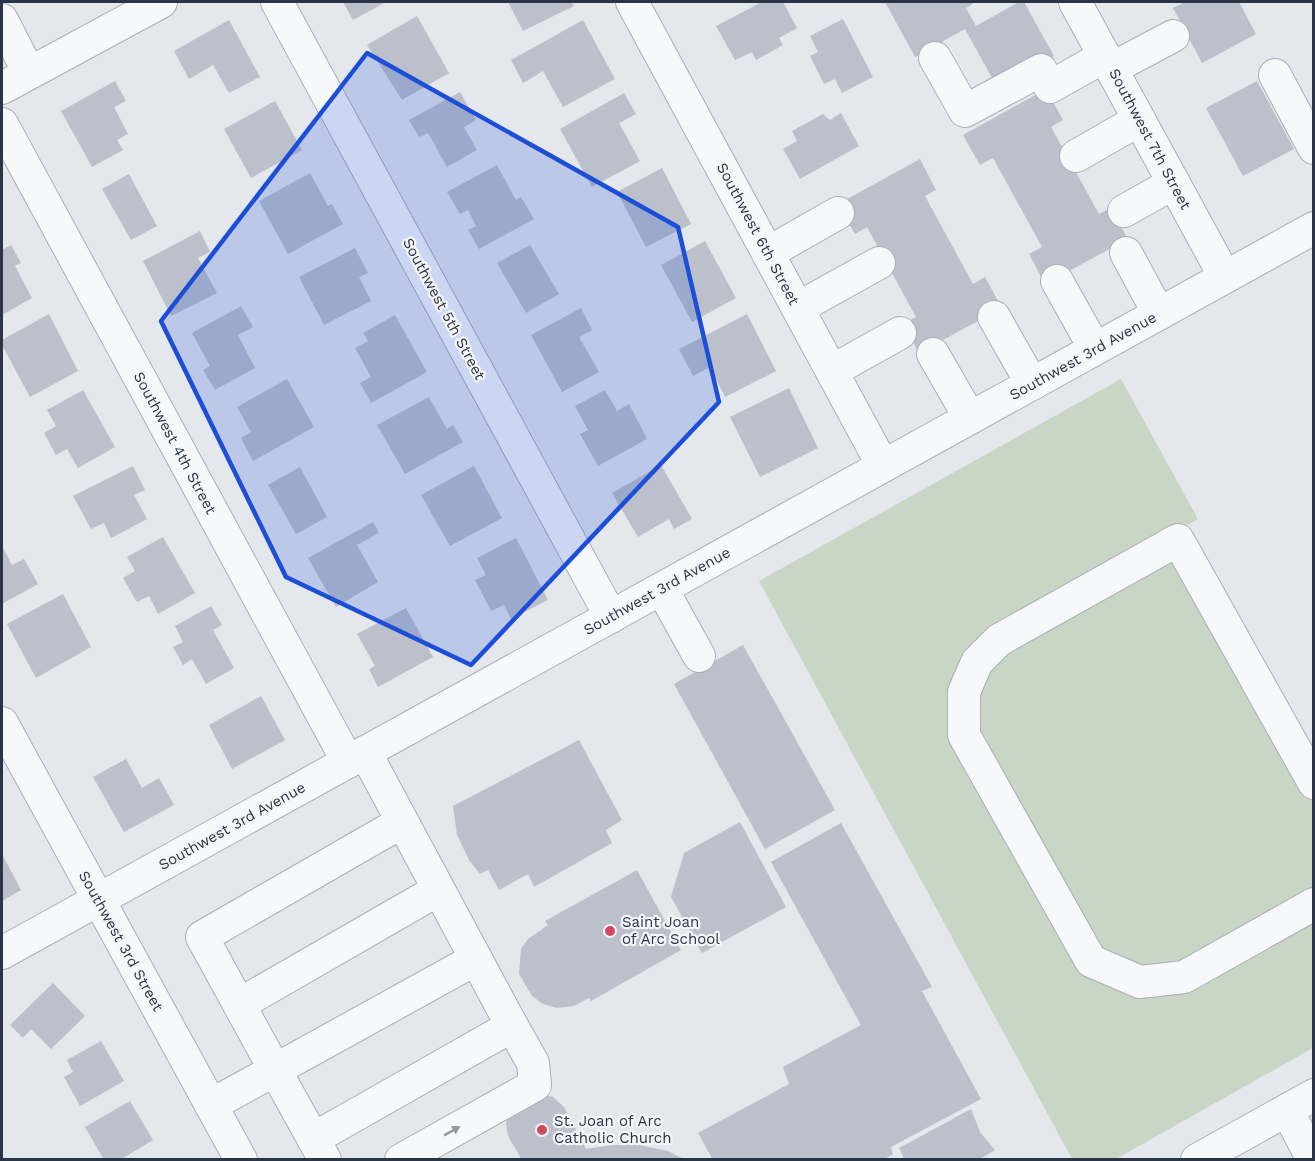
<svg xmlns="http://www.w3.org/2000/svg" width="1315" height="1161" font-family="'Work Sans',sans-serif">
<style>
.green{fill:#c9d6c5}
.building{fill:#bbc0ca}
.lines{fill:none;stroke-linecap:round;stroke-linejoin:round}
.minor-casing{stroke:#a9aeb7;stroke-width:34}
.minor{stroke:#f7f8fa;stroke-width:32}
.oneway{fill:#9196a0}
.marked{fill:#1d4ed8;fill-opacity:0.2;stroke:#1d4ed8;stroke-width:4.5;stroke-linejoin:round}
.poi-dot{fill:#d1495b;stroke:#f4f6f9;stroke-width:2}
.labels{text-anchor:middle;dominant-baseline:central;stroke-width:4.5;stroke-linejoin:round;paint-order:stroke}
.street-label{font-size:15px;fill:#2b3445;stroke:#f4f6f9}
.poi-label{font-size:15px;fill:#2b3445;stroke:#f4f6f9;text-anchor:start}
</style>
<rect width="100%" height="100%" fill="#e4e7ec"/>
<path class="green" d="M1121 379 1198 519 1186 526 1313 754V1048L1116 1159H1072L759 581Z"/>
<g class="building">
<path d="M343 2H386L353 20Z"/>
<path d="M508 2H571L574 6 523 31Z"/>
<path d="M762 2H783L797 28 779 38 783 45 756 60 752 52 735 60 716 26Z"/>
<path d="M885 2H972L973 4 966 8 976 26 1019 2H1024L1054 56 997 87 965 29 915 57Z"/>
<path d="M1185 2H1239L1256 34 1202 63 1173 8Z"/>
<path d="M417 16 449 73 402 100 367 45Z"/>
<path d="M843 19 873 77 842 93 835 79 824 84 810 56 818 52 810 36Z"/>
<path d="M229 20 260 77 229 93 213 65 189 79 174 51Z"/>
<path d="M583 20 615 79 563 107 543 71 523 83 511 60Z"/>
<path d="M115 81 126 101 114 107 128 134 117 140 123 150 92 167 61 111Z"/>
<path d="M1257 81 1294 149 1243 176 1206 108Z"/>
<path d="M1046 89 1063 120 1051 127 1099 214 1111 208 1128 239 1045 284 1029 254 1042 247 993 158 980 165 963 135Z"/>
<path d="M460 92 476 120 464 127 477 150 447 167 428 133 419 137 409 120Z"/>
<path d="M624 93 636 114 619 123 640 161 592 187 560 129Z"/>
<path d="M275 101 302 150 251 178 224 129Z"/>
<path d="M841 113 859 146 800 179 783 149 797 141 792 131 823 114 830 120Z"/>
<path d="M920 159 936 190 925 196 973 284 985 277 1002 308 919 353 903 324 916 317 867 227 855 234 838 204Z"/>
<path d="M497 165 516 200 521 197 534 219 479 249 468 230 476 226 468 210 460 214 447 192Z"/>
<path d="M662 168 691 224 646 247 617 192Z"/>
<path d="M310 173 328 206 332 204 343 224 288 254 259 201Z"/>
<path d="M129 174 157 226 131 240 102 189Z"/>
<path d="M200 231 210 252 198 258 217 293 171 316 143 261Z"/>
<path d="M705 241 736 298 692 322 661 265Z"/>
<path d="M11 245 21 263 15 266 32 298 2 315V250Z"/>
<path d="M530 245 559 294 526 313 497 263Z"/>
<path d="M355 248 368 273 359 277 371 301 324 325 299 277Z"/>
<path d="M241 306 253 327 238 335 255 368 215 390 203 370 210 366 192 333Z"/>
<path d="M581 308 592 330 579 337 599 372 562 392 531 335Z"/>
<path d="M49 314 78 371 30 397 2 345V340Z"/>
<path d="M747 314 776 371 725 397 710 367 693 376 679 349Z"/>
<path d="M395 315 427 372 371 403 360 383 371 377 355 348 368 341 363 333Z"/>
<path d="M287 379 314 427 253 461 241 438 251 432 237 407Z"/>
<path d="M789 388 818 448 760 477 730 417Z"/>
<path d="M83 390 115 447 78 468 67 449 56 455 44 433 56 426 47 410Z"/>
<path d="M605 390 617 411 629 404 647 439 598 466 580 434 588 430 575 406Z"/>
<path d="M429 397 447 429 453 425 463 442 405 474 377 425Z"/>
<path d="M661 465 692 519 674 529 669 519 638 537 612 493Z"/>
<path d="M133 466 145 490 134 495 147 519 111 538 104 523 91 529 73 496Z"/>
<path d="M474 466 502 518 450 546 421 495Z"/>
<path d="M300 467 327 517 296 534 268 485Z"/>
<path d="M373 522 379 533 357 545 378 582 336 607 308 558Z"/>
<path d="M163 537 195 593 158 614 149 596 137 602 123 578 135 571 127 557Z"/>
<path d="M516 538 548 600 511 619 504 605 491 611 475 580 486 575 477 558Z"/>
<path d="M2 546 12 565 24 559 38 584 2 604Z"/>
<path d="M63 594 91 647 36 678 7 624Z"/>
<path d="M211 606 222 625 213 630 234 668 206 684 192 659 183 665 173 647 183 642 175 626Z"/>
<path d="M406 608 433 657 378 687 369 669 375 666 357 634Z"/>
<path d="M743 645 835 810 765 849 674 684Z"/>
<path d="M261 696 285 740 232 769 209 725Z"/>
<path d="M579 740 622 820 606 830 612 843 534 887 528 874 499 890 488 870 480 874 469 860 457 835 453 806Z"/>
<path d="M126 759 142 788 159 778 174 805 124 832 93 777Z"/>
<path d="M740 822 786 907 702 953 671 897 684 853Z"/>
<path d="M841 823 932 987 922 991 981 1099 891 1147 893 1154 883 1160H713L698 1133 789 1084 783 1067 861 1025 771 862Z"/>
<path d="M2 854 21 890 2 901Z"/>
<path d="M637 870 681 950 591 1001 589 998 574 1006 557 1008 543 1004 532 996 519 974 521 949 528 939 548 925 545 921Z"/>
<path d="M53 983 85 1016 51 1049 31 1029 23 1038 10 1025Z"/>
<path d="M101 1041 124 1081 80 1106 64 1077 73 1072 67 1060Z"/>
<path d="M538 1094 553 1097 564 1107 586 1149 613 1145H639L668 1151 686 1160H522L508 1136 506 1123 511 1109Z"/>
<path d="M130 1101 153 1140 120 1160H104L85 1127Z"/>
<path d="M971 1109 980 1132 995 1150 978 1160H905L899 1148Z"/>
</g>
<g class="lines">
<defs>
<g id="minor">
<path d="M277 2 611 617"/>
<path d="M632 2 883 466"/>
<path d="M1075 2 1225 277"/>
<path d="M2 20 29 73"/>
<path d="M935 58 965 111 1041 70 1050 87 1105 56"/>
<path d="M1111 69 1173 36"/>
<path d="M1275 75 1314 148"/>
<path d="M2 88 161 2"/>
<path d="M2 124 348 762"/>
<path d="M1076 156 1139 120"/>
<path d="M1124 211 1174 183"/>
<path d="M768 253 838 213"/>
<path d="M1126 253 1159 314"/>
<path d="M1057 281 1095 349"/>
<path d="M798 308 879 263"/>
<path d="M994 317 1032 384"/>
<path d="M933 354 970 418"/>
<path d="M832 371 900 333"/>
<path d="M662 589 699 656"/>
<path d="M2 723 241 1160"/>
<path d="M1314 783 1178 540 999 640 977 662 964 692V735L1091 961 1140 982 1184 977 1314 904"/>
<path d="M402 822 202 937 275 1070 476 959"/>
<path d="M2 953 1314 228"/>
<path d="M240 1004 438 890"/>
<path d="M211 1105 275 1070 325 1160"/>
<path d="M1287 1110 1313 1160"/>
<path d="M313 1139 512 1026 365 752"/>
<path d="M401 1160 535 1085 533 1063 512 1026"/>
<path d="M1197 1160 1314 1095"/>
</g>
</defs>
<use href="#minor" class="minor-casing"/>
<use href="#minor" class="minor"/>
</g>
<defs><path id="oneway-solid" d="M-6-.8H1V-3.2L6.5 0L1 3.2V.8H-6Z" transform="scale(1.5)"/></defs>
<use class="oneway" href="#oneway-solid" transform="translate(452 1131) rotate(-29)"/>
<path class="marked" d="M367 53 678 227 719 402 471 665 286 577 161 321Z"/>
<g class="poi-dot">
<circle cx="610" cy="931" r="6"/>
<circle cx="542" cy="1130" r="6"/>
</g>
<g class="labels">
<g class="street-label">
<text transform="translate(1150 139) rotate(62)">Southwest 7th Street</text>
<text transform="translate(758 234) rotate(62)">Southwest 6th Street</text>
<text transform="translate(444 309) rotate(62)">Southwest 5th Street</text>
<text transform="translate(1083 356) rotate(-29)">Southwest 3rd Avenue</text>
<text transform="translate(175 443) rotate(62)">Southwest 4th Street</text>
<text transform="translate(657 591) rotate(-29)">Southwest 3rd Avenue</text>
<text transform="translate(232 826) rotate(-29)">Southwest 3rd Avenue</text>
<text transform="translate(121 941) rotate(61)">Southwest 3rd Street</text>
</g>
<g class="poi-label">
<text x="622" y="922">Saint Joan<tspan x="622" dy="17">of Arc School</tspan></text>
<text x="554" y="1121">St. Joan of Arc<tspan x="554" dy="17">Catholic Church</tspan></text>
</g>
</g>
<rect width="1315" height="1161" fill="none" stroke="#2b3445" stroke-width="6"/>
</svg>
